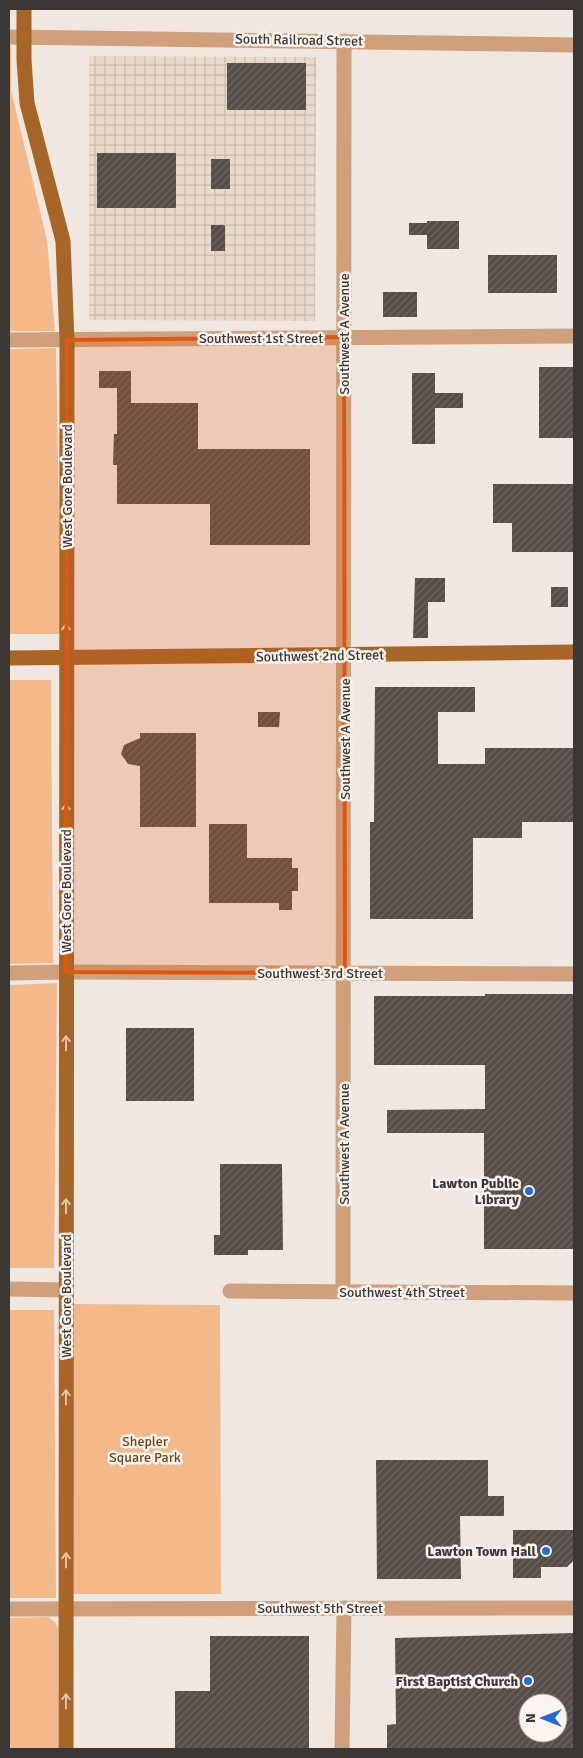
<svg xmlns="http://www.w3.org/2000/svg" width="583" height="1758" font-family="Signika,sans-serif">
<style>
.industrial{fill:url(#industrial-grid)}
.green{fill:#f4b98a}
.building{fill:url(#building-hatch);fill-rule:evenodd}
.lines{fill:none;stroke-linecap:round;stroke-linejoin:round}
.minor{stroke:#cfa07b;stroke-width:15}
.major{stroke:#a76527;stroke-width:15}
.oneway{stroke:#dfc2a8}
.marked{fill:#df570e;fill-opacity:0.2;stroke:#df570e;stroke-width:4;stroke-linejoin:round}
.poi-dot{fill:#226cd7;stroke:#fdf4ed;stroke-width:2}
.labels{text-anchor:middle;dominant-baseline:central;stroke-width:5;stroke-linejoin:round;paint-order:stroke}
.street-label{font-size:14px;fill:#3a3734;stroke:#fdf4ed}
.poi-label{font-size:14px;font-weight:bold;fill:#3a3734;stroke:#fdf4ed;text-anchor:end}
.park-label{font-size:14px;fill:#71451c;stroke:#fdf4ed}
</style>
<defs>
<pattern id="industrial-grid" width="8" height="8" patternUnits="userSpaceOnUse" patternTransform="scale(1.25)"><rect width="8" height="8" fill="#e8d9cd"/><path d="M0 4h8M4 0v8" fill="none" stroke="#c8bbb1"/></pattern>
<pattern id="building-hatch" width="6" height="6" patternUnits="userSpaceOnUse" patternTransform="scale(1.25)"><rect width="6" height="6" fill="#554e48"/><path d="M-1 1l2-2M0 6l6-6M5 7l2-2" fill="none" stroke="#6b6560"/></pattern>
</defs>
<rect width="100%" height="100%" fill="#f0e7e0"/>
<path class="industrial" d="M89 56 316 57 315 321 89 320Z"/>
<g class="green">
<path d="M9 46H11V90L47 240 55 331H9Z"/>
<path d="M56 348 61 634H9V349Z"/>
<path d="M9 680H51L53 963 9 964Z"/>
<path d="M57 983 54 1268H9V985Z"/>
<path d="M70 1304 220 1305 221 1594H71Z"/>
<path d="M9 1310H54L56 1598H9Z"/>
<path d="M48 1617 56 1623 58 1629V1749H9V1618Z"/>
</g>
<g class="building">
<rect x="227" y="63" width="79" height="47"/>
<rect x="97" y="153" width="79" height="55"/>
<rect x="211" y="159" width="19" height="30"/>
<path d="M427 221H459V249H427V235H409V223H427Z"/>
<rect x="211" y="225" width="14" height="26"/>
<rect x="488" y="255" width="69" height="38"/>
<rect x="383" y="292" width="34" height="25"/>
<rect x="539" y="367" width="35" height="71"/>
<path d="M99 371H131V403H198V449H310V545H210V504H117V465H113L114 434H117V388H99Z"/>
<path d="M412 373H435V393H463V408H435V444H412Z"/>
<path d="M493 484H574V552H512V523H493Z"/>
<path d="M415 578H445V602H428V638H413Z"/>
<rect x="551" y="587" width="17" height="20"/>
<path d="M375 687H475V712H438V764H485V748H574V822H522V838H473V919H370V822H374Z"/>
<path d="M258 712H280L279 727H258Z"/>
<path d="M140 733H196V827H140V766L128 764 121 754 124 745 140 738Z"/>
<path d="M209 824H247V858H292V868H298V891H292V910H279V903H209Z"/>
<path d="M485 994H574V1249H484V1133H387V1110L485 1109V1065H374V996H485Z"/>
<rect x="126" y="1028" width="68" height="73"/>
<path d="M220 1164H282L283 1250H248V1255H214V1235H220Z"/>
<path d="M376 1460H488V1496H504V1516H460L461 1579H377Z"/>
<path d="M513 1530H574V1560L567 1567H541V1578H513Z"/>
<path d="M574 1633V1749H387V1725L396 1724 395 1638ZM528 1703H558V1733H528Z"/>
<path d="M210 1636H309V1749H175V1691H210Z"/>
</g>
<g class="lines">
<g class="minor">
<path d="M9 37 574 45"/>
<path d="M9 340 574 336"/>
<path d="M9 973 66 972 574 974"/>
<path d="M9 1289 66 1290"/>
<path d="M230 1291 574 1293"/>
<path d="M343 1292 344 41"/>
<path d="M9 1609 574 1608"/>
<path d="M342 1749 344 1608"/>
</g>
<g class="major">
<path d="M24 9V60L27 103 63 241 67 340 66 1749"/>
<path d="M9 658 574 652"/>
</g>
</g>
<defs><path id="oneway-shaft" d="M-6 0H5M1.5-3L5.5 0L1.5 3" fill="none" stroke-width="1.6" stroke-linecap="round" stroke-linejoin="round" transform="scale(1.25)"/></defs>
<g class="oneway">
<use href="#oneway-shaft" transform="translate(66 631) rotate(-90)"/>
<use href="#oneway-shaft" transform="translate(66 811) rotate(-90)"/>
<use href="#oneway-shaft" transform="translate(66 1043) rotate(-90)"/>
<use href="#oneway-shaft" transform="translate(66 1206) rotate(-90)"/>
<use href="#oneway-shaft" transform="translate(66 1397) rotate(-90)"/>
<use href="#oneway-shaft" transform="translate(66 1560) rotate(-90)"/>
<use href="#oneway-shaft" transform="translate(66 1701) rotate(-90)"/>
</g>
<path class="marked" d="M344 337 345 973 66 972 67 340Z"/>
<g class="poi-dot">
<circle cx="529" cy="1191" r="5"/>
<circle cx="546" cy="1551" r="5"/>
<circle cx="528" cy="1681" r="5"/>
</g>
<g class="labels">
<g class="street-label">
<text transform="translate(299 40) rotate(1)">South Railroad Street</text>
<text transform="translate(344 334) rotate(-90)">Southwest A Avenue</text>
<text x="261" y="338">Southwest 1st Street</text>
<text transform="translate(67 486) rotate(-90)">West Gore Boulevard</text>
<text transform="translate(320 656) rotate(-1)">Southwest 2nd Street</text>
<text transform="translate(345 739) rotate(-90)">Southwest A Avenue</text>
<text transform="translate(66 891) rotate(-90)">West Gore Boulevard</text>
<text x="320" y="973">Southwest 3rd Street</text>
<text transform="translate(344 1144) rotate(-90)">Southwest A Avenue</text>
<text x="402" y="1292">Southwest 4th Street</text>
<text transform="translate(66 1296) rotate(-90)">West Gore Boulevard</text>
<text x="320" y="1608">Southwest 5th Street</text>
</g>
<g class="poi-label">
<text x="519" y="1183">Lawton Public<tspan x="519" dy="16">Library</tspan></text>
<text x="536" y="1551">Lawton Town Hall</text>
<text x="518" y="1681">First Baptist Church</text>
</g>
<g class="park-label">
<text x="145" y="1441">Shepler<tspan x="145" dy="16">Square Park</tspan></text>
</g>
</g>
<rect width="583" height="1758" fill="none" stroke="#3a3734" stroke-width="20"/>
<g transform="translate(543 1718) rotate(270)"><circle r="24" fill="#fdf4ed" stroke="#afa8a3"/>
<path d="M0-4L9 19L0 12L-9 19Z" fill="#226cd7"/>
<text y="-8" font-size="14" font-weight="bold" text-anchor="middle" fill="#3a3734">N</text>
</g>
</svg>
